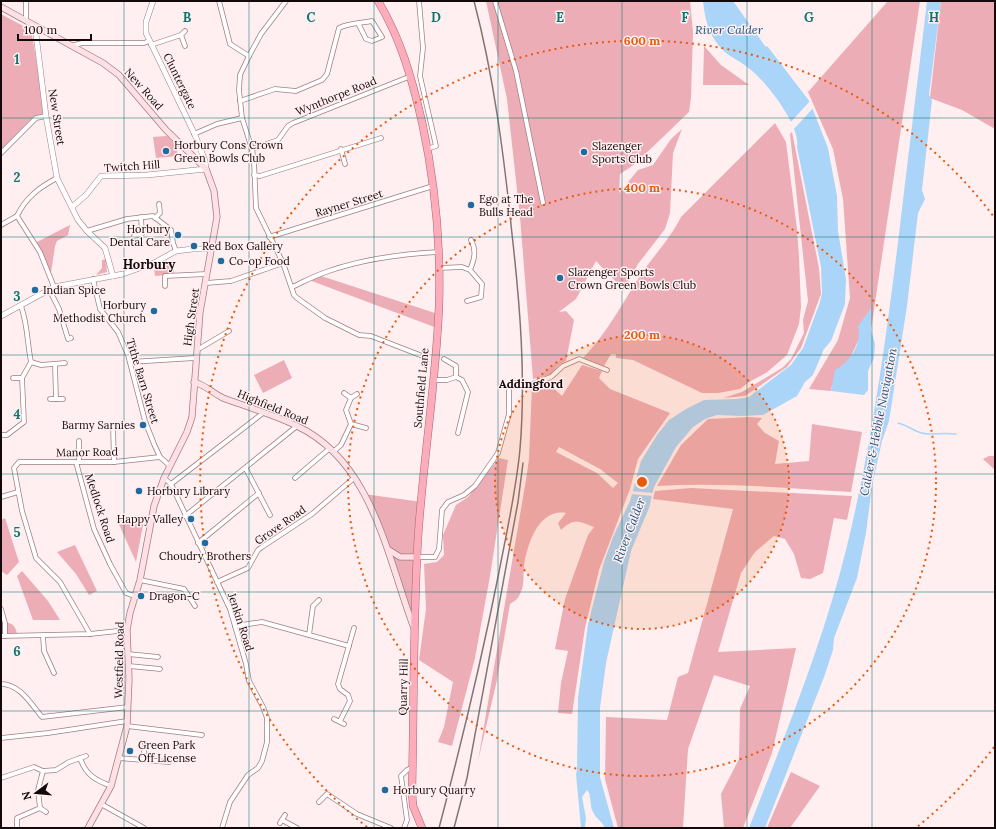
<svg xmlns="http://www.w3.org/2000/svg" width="996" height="829" font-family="Lora,serif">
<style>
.green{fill:#ecadb6;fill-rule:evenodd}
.water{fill:#abd5f8}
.pier{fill:#ffeff1}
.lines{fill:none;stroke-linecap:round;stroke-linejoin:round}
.stream{stroke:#abd5f8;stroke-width:1.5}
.minor-casing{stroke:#a07e83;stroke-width:5.5}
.tertiary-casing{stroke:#a07e83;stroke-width:6}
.secondary-casing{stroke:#a07e83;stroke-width:7}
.trunk-casing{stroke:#ab6671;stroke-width:8}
.minor{stroke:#fff;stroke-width:4}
.tertiary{stroke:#fff;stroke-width:5}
.secondary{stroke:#fee0e5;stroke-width:5.5}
.trunk{stroke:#fcacba;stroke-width:7}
.rail{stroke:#827576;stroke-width:1.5}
.minor-bridge-casing{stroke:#a07e83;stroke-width:5.5;stroke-linecap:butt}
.minor-bridge{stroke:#fff;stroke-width:4}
.grid{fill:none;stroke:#0f766e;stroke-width:1;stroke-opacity:0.55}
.ring{fill:none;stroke:#e8590c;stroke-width:2;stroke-dasharray:2 4}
.poi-dot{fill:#206b9e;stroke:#ffeff1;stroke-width:1.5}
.labels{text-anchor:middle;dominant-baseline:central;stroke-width:3;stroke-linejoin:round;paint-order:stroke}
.street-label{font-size:11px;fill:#14090a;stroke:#ffeff1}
.poi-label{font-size:11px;fill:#14090a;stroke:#ffeff1;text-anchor:start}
.water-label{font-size:12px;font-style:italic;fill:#17537c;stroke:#ffeff1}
.neighbourhood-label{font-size:12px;font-weight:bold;fill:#14090a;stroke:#ffeff1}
.quarter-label{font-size:13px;font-weight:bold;fill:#14090a;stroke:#ffeff1}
.grid-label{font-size:13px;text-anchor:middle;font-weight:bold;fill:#0f766e;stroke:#ffeff1;stroke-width:3;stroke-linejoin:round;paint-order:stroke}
.centre{fill:#e8590c;stroke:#ffeff1;stroke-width:2}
.ring-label{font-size:12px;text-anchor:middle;font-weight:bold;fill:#e8590c;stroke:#ffeff1;stroke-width:3;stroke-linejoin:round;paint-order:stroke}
</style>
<rect width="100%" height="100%" fill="#ffeff1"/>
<g class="green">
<path d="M486 1H690L693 32 691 98 689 112 635 164 620 174 619 193 638 170 653 165 671 139 682 129 673 153 670 213 665 229 638 264 624 290 596 261 576 299 559 312 566 311 574 320 566 361 558 366 550 375 533 379 520 217 507 99Z"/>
<path d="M888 1H920L871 330V309C864 327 857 345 848 362 842 372 832 379 831 391L809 389 838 340 850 298 843 199 833 149 808 92Z"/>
<path d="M941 1H995V129L962 110 930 98Z"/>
<path d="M1 14 27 28 32 35 45 113 34 116 1 149Z"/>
<path d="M704 46 721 65 749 85H703Z"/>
<path d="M775 123 786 142 797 229 799 257 801 307 799 324 787 355 766 373 749 382 740 389 718 393H702L633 360 616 358V354H611L604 366 583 358C608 332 624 300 644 270 657 252 671 237 681 217Z"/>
<path d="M792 132 819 268 821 294 801 348 787 367 745 396 723 398 742 392 782 368 791 359 804 333 803 320 808 301 790 134Z"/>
<path d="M167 136 176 145 178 156 156 158 153 137Z"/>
<path d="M70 225 68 235 57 241 55 246 51 273 37 242Z"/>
<path d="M106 259 107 272 96 275 102 268V260Z"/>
<path d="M164 260 167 265 173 263 174 274 155 276 154 267Z"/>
<path d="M318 275 438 314 437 328 309 280Z"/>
<path d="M284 360 292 378 263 393 254 375Z"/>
<path d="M582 365 602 371 599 378 610 389 670 413 638 459 630 489 599 570 585 628 572 714 558 713 561 683 568 651 555 649 565 599 588 535 594 527C579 521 573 518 561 530L558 523 566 513C539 508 527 544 524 566 523 576 525 586 519 596 518 599 513 602 510 604L497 680 478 761 526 480 529 459 532 386 548 383 562 396ZM559 447 600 469 618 483 613 488 597 473 556 452Z"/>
<path d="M750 417 762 418 757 424 765 433 779 441 775 464 809 461 812 424 862 432 851 492C786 488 722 482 657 486L681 445 708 419Z"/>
<path d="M989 456H995V470L983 459Z"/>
<path d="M499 458 508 460 490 576 475 658 452 746 438 742 444 727 453 682 419 660 426 609 424 564 437 562 444 555 443 535 456 505 468 497Z"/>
<path d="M691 488 852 496 847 520 834 518 823 573 810 579 801 578 794 554 785 539 774 536 755 552 741 573 718 652 796 648 772 753 743 828H724L721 794 739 759 740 709 750 686 714 675 688 749 683 828H618L605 779 606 717 667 720 678 677 688 673 733 509 653 499 655 491Z"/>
<path d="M364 494 422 502 415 630 389 549Z"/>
<path d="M5 518 19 562 7 575 1 571V520Z"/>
<path d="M116 518 144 520 136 562Z"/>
<path d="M75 545 97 591 89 595 76 574 57 552Z"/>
<path d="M22 571 48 601 60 620H33L17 576Z"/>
<path d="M1 623C11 621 17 626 17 637L1 636Z"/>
<path d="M791 772 820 786 790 828H767Z"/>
</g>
<g class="water">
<path d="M703 1H733L765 46 768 47 810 102 828 148 837 196 838 231 846 279 845 304 831 341 824 349 813 375 805 382 797 396 763 415 741 416 717 415 705 419 693 427 676 447 654 487 649 508 631 551 606 663 600 708V777L614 828H605C602 821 596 819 593 812 589 805 592 795 587 790L582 797 586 818 585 828H581L576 774 577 770 578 698 588 624 604 562 613 537 630 501 641 461 657 435 669 420 686 409 704 400 736 399 749 397 791 365 803 348 820 302 822 293 821 267 797 147C801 126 767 83 751 70 741 61 728 57 719 46 708 32 705 19 703 1Z"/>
<path d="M927 1H941L929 95 932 100 922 190 925 199 918 213 907 306 889 421 882 441 872 486 866 533 857 578 834 638 833 650 824 677 765 828H749C785 735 823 643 847 546 872 443 886 339 899 234 908 156 918 79 927 1Z"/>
<path d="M871 308V330L875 344 874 358 868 371V390L864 395 831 391 835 370C851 361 862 344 858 326Z"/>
</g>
<g class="pier">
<path d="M811 100 814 107 792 131 789 124Z"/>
<path d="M631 491 653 493V496L630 494Z"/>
</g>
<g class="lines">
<path class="stream" d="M898 423C908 425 915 433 927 434 937 434 947 433 956 434"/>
<defs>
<g id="minor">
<path d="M219 1 230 44 249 56"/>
<path d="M286 1 261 34 249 56 240 75 239 90 242 118 252 149 254 162 256 208 283 263 294 295 297 298 325 318 359 335 371 336 425 357"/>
<path d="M419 1 423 48 420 76 436 146 427 149"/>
<path d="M495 1 516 71 543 203"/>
<path d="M26 21V1"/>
<path d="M181 35 185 31"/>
<path d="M151 45 181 35 185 46"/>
<path d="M71 46 82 43H144L149 41"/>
<path d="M240 101 275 89 296 91 322 80 327 74 339 28C348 23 361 23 372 21L382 37 372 41 366 39 358 23"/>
<path d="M194 134 217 124 242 118"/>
<path d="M252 149 278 140 288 126 293 123 411 76"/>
<path d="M341 149 345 164"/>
<path d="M1 153 36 118 46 116"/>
<path d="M254 175 260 176 381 138"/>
<path d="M155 218 160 213 159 204"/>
<path d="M1 225 17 216"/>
<path d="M87 231 127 219 153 216 171 230 173 243 176 251"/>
<path d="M134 236 142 234 141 217"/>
<path d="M269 237 433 186"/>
<path d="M439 268 462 267 470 270"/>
<path d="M93 279 100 309 118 332 128 355 145 421 154 444 160 457 170 466"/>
<path d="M206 283 231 281 283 263"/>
<path d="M165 286V276L207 274"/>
<path d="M54 287 40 252 17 216C26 197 40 187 57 178"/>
<path d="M292 287C303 282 314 276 326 272 362 259 400 254 439 252"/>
<path d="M49 289 59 309 68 339 71 338"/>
<path d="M467 301 481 297 482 284 470 270C474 260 477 251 471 240"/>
<path d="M21 306C28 326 27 342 31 362"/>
<path d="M197 350 229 331"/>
<path d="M444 359 456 366V377"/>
<path d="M31 362 41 365 65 363"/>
<path d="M130 362 195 358"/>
<path d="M55 364 56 399"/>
<path d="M13 378H22"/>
<path d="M433 380H447L456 377 462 380 468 392 458 433"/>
<path d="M532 384 551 377 563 366 579 359 607 370"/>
<path d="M344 393 351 398"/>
<path d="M50 399H63"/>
<path d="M351 424 366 428"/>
<path d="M113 426 114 462"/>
<path d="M1 435H7L24 422 22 378 31 362"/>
<path d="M333 452 341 445 351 424 346 410 351 398 357 394"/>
<path d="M76 462 94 529 110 564 126 593 134 596"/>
<path d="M79 462V441"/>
<path d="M246 469 270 515"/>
<path d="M164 478 171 484 230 609 246 664 249 681 263 707 267 718V742L262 761 258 768 248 775 230 802 222 828"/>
<path d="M295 478 330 448"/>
<path d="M171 484 263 413"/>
<path d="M1 497 18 492"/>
<path d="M185 516 297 426"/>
<path d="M198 543 259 493"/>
<path d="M417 557H435L439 549 442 510 448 502 464 495 475 486 498 453 509 414V387L511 383H513"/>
<path d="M140 580 184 589 195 606"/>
<path d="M217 582 248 568 258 550 262 547 312 514 354 478"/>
<path d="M1 609 5 623V636"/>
<path d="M235 626 262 622 349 646"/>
<path d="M90 634 60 582 36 558 22 511 14 468 19 462H114L160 457"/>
<path d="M309 635 313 606 319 600"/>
<path d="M1 636 90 634 127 630"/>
<path d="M43 636 44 651 54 673"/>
<path d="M128 654 158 657"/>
<path d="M129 666 160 669"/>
<path d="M1 684C20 684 31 704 42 717L128 707"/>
<path d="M334 719 344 724"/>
<path d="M340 721 350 701 348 695 340 689 338 684 354 628"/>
<path d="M127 726 202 735"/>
<path d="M1 738 48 733 127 721"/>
<path d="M80 758C86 775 95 780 111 786"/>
<path d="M118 758 169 762"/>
<path d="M143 760 145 744"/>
<path d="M1 778 34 767 43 771 56 770 69 762 86 756"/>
<path d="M319 802 327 794 357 814 391 828"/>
<path d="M101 804 144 828"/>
<path d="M40 808 46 812"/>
<path d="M282 820 297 828"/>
<path d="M280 823 285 815"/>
<path d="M17 828V818L40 808 38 790 43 771"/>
<path d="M404 828 407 820 401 776 407 770 413 767"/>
</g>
<g id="tertiary">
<path d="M35 26 46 116 57 178 78 220 87 231 105 248 113 276"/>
<path d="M72 207 86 195 101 176 147 175 206 169 205 161 195 135 146 33V22L153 1"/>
<path d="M1 316 54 287 123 274 154 263 176 251 193 249H211"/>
</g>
<g id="secondary">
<path d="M1 7 103 63 119 75 166 130 206 169 214 191 217 217 200 312 192 417 187 432 164 478 154 506 140 580 130 613 127 630 129 679 127 726 111 786 88 828"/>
<path d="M194 382C207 386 211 392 223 398 228 400 234 402 240 404 259 411 279 417 297 426 373 462 387 557 414 628"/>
<path d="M389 550 400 557H417"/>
</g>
<path id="trunk" d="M378 1C401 39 412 79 422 122 435 182 441 243 439 306 436 383 423 461 418 538 413 623 414 708 412 792L413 806 422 828"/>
</defs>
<use href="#minor" class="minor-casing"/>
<use href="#tertiary" class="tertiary-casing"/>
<use href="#secondary" class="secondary-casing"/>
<use href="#trunk" class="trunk-casing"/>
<use href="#minor" class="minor"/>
<use href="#tertiary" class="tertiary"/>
<use href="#secondary" class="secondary"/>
<use href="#trunk" class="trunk"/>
<g class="rail">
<path d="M439 828C461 745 481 662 498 577 506 535 516 492 520 449 526 377 520 305 512 234 504 156 494 77 474 1"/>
<path d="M454 828 467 778 518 502 523 463"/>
</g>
<defs>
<path id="minor-bridge" d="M513 383 532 384"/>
</defs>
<use href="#minor-bridge" class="minor-bridge-casing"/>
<use href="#minor-bridge" class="minor-bridge"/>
</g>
<path class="grid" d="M124 1V828M249 1V828M374 1V828M498 1V828M622 1V828M747 1V828M872 1V828M1 118H995M1 237H995M1 355H995M1 474H995M1 592H995M1 711H995"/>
<circle cx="642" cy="482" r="147" fill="#e8590c" fill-opacity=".12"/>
<g class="ring">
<circle cx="642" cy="482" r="147"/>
<circle cx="642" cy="482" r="294"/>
<path d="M994 747A441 441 0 0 1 917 827M367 827A441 441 0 1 1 994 217"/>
</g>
<g class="poi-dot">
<circle cx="166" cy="151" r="4"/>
<circle cx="584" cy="152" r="4"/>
<circle cx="471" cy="205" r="4"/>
<circle cx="178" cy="235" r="4"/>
<circle cx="194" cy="246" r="4"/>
<circle cx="221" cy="261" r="4"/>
<circle cx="560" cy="278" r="4"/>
<circle cx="35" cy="290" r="4"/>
<circle cx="154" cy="311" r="4"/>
<circle cx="143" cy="425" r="4"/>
<circle cx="139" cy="491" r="4"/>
<circle cx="191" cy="519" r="4"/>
<circle cx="205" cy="543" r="4"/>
<circle cx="141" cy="596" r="4"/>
<circle cx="130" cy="751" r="4"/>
<circle cx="385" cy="790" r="4"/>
</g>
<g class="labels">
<g class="street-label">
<text transform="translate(180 81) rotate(64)">Cluntergate</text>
<text transform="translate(144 89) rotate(48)">New Road</text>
<text transform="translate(336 96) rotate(-22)">Wynthorpe Road</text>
<text transform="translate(57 117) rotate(81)">New Street</text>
<text transform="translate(132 166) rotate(-4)">Twitch Hill</text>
<text transform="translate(349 203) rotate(-17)">Rayner Street</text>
<text transform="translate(191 317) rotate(-82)">High Street</text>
<text transform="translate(143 381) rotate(73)">Tithe Barn Street</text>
<text transform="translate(421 388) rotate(-85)">Southfield Lane</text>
<text transform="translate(273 407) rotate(22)">Highfield Road</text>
<text transform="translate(87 452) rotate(-1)">Manor Road</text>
<text transform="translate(100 508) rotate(72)">Medlock Road</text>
<text transform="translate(280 525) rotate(-35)">Grove Road</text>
<text transform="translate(241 622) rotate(72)">Jenkin Road</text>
<text transform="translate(119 660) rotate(-89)">Westfield Road</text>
<text transform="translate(403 687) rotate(-89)">Quarry Hill</text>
</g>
<g class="poi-label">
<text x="174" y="145">Horbury Cons Crown<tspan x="174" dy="13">Green Bowls Club</tspan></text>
<text x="592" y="146">Slazenger<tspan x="592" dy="13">Sports Club</tspan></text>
<text x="479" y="199">Ego at The<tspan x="479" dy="13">Bulls Head</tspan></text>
<text x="170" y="229" text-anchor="end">Horbury<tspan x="170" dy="13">Dental Care</tspan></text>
<text x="202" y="246">Red Box Gallery</text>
<text x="229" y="261">Co-op Food</text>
<text x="568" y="272">Slazenger Sports<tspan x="568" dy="13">Crown Green Bowls Club</tspan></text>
<text x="43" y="290">Indian Spice</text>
<text x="146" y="305" text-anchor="end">Horbury<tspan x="146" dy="13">Methodist Church</tspan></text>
<text x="135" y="425" text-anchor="end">Barmy Sarnies</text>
<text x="147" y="491">Horbury Library</text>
<text x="183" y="519" text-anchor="end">Happy Valley</text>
<text x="205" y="556" text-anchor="middle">Choudry Brothers</text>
<text x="149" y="596">Dragon-C</text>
<text x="138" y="745">Green Park<tspan x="138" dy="13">Off License</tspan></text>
<text x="393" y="790">Horbury Quarry</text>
</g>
<g class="water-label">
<text x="729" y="29">River Calder</text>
<text transform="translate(878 422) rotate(-79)">Calder &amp; Hebble Navigation</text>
<text transform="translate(629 530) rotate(-69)">River Calder</text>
</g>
<g class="neighbourhood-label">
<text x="531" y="383">Addingford</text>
</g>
<g class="quarter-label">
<text x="149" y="264">Horbury</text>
</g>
</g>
<g class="grid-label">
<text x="187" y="22">B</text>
<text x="311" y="22">C</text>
<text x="436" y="22">D</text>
<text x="560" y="22">E</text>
<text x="685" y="22">F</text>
<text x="809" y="22">G</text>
<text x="934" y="22">H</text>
<text x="17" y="64">1</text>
<text x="17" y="182">2</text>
<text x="17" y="301">3</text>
<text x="17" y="419">4</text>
<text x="17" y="537">5</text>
<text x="17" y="656">6</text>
</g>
<circle cx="642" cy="482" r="6" class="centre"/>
<g class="ring-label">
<text x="642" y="45">600 m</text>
<text x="642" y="192">400 m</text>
<text x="642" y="339">200 m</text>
</g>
<rect width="996" height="829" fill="none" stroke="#14090a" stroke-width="4"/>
<g transform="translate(36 793) rotate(254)" stroke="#ffeff1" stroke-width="3" paint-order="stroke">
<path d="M0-3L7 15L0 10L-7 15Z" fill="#14090a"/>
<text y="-6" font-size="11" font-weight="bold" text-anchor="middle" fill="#14090a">N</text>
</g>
<path d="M18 34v6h73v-6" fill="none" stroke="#14090a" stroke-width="2"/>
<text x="24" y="34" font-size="12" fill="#14090a" stroke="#ffeff1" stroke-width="3" paint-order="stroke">100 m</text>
</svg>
